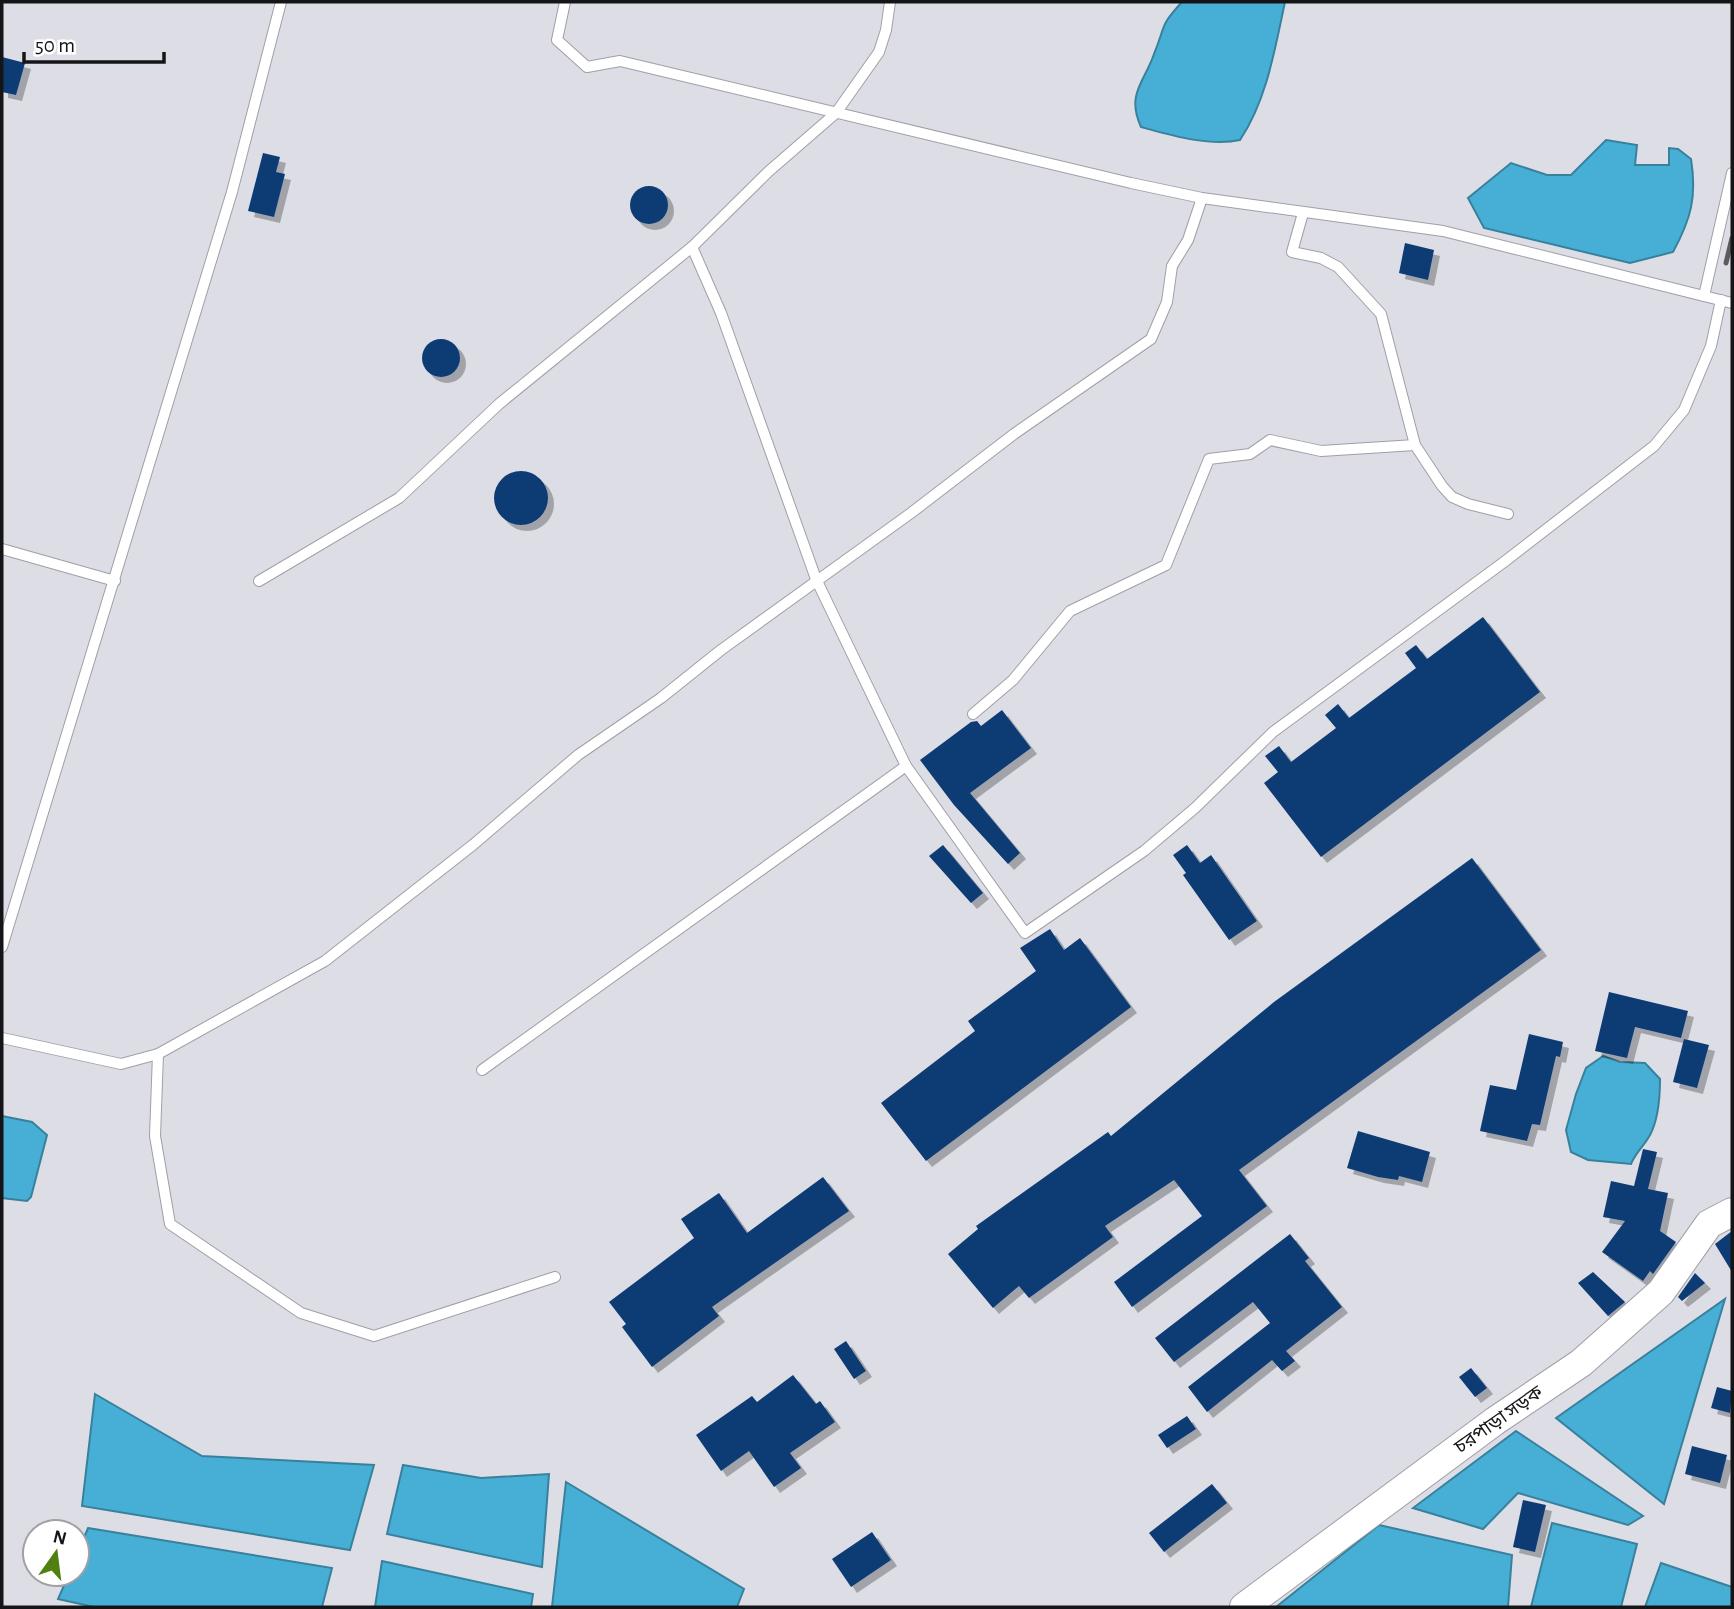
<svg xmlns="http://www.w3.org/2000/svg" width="1734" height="1609" font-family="'Alegreya Sans','Noto Sans Bengali',sans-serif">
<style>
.water{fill:#47afd6;stroke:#38819d;stroke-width:2}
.building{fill:#0f3a73;filter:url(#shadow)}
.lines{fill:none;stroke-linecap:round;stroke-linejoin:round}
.service-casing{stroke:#a09fa7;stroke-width:12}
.tertiary-casing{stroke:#a09fa7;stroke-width:30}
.service{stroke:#fff;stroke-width:10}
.tertiary{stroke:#fff;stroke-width:28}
.rail{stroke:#5b5b60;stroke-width:5}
.labels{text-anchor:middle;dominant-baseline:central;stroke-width:7;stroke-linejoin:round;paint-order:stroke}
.street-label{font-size:19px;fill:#151518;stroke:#fff}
</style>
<defs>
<filter id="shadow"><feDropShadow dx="6" dy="6" stdDeviation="0" flood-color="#0004"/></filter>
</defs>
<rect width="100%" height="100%" fill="#dddde6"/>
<g class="water">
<path d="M1182 2H1285C1275 48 1267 100 1240 140 1210 147 1170 135 1141 127 1126 94 1144 83 1154 54 1166 25 1159 27 1182 2Z"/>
<path d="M1606 140 1637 145 1635 165H1669V148L1678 149 1691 159C1697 197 1691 219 1673 252L1630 263 1484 228 1468 198 1511 163 1547 175H1571Z"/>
<path d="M1603 1056 1620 1062 1645 1063 1660 1079C1660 1096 1658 1120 1650 1135 1644 1146 1636 1152 1631 1164L1588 1160 1571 1152 1566 1130 1576 1094 1586 1068Z"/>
<path d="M2 1116 32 1122 47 1135 31 1197 27 1201 2 1198Z"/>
<path d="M1725 1299 1664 1504 1556 1418Z"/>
<path d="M95 1394 202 1456 374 1465 350 1550 82 1506Z"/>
<path d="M1516 1431 1643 1516 1628 1525 1518 1493 1483 1529 1413 1508Z"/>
<path d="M403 1465 481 1478 549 1474 542 1567 387 1534Z"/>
<path d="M566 1482 744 1589 737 1607H552Z"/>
<path d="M1552 1523 1637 1544 1621 1607H1531Z"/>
<path d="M1379 1525 1512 1555 1508 1607H1276Z"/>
<path d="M88 1528 332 1568 322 1607H94L58 1599 69 1574H77V1554Z"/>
<path d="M382 1561 533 1594 531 1607H375Z"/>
<path d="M1661 1563 1732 1587V1607H1645Z"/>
</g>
<g class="building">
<path d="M2 57 25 63 16 95 2 92Z"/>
<path d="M263 153 280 157 276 172 285 174 274 217 248 211Z"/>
<circle cx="649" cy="205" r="19"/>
<path d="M1405 243 1434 250 1428 280 1399 273Z"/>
<circle cx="441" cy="358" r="19"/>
<circle cx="521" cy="498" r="27"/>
<path d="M1483 617 1540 692 1321 857 1264 783 1278 772 1265 756 1279 746 1291 762 1336 728 1325 715 1338 704 1349 718 1416 668 1405 653 1416 645 1427 659Z"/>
<path d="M1002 710 1031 748 970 793 1020 853 1008 864 954 805 920 760 971 722 977 721 981 726Z"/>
<path d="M943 845 983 893 971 903 929 856Z"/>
<path d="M1187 845 1200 863 1211 855 1257 921 1229 940 1183 875 1186 873 1173 855Z"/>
<path d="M1472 858 1541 950 1239 1170 1267 1206 1132 1307 1114 1282 1202 1216 1174 1180 1105 1226 1113 1237 1029 1298 1019 1286 993 1308 948 1254 978 1229 976 1226 1108 1132 1111 1136 1274 1002Z"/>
<path d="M1050 929 1064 950 1080 938 1131 1007 926 1161 881 1103 975 1031 968 1021 1036 971 1020 948Z"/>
<path d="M1609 992 1688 1011 1681 1038 1635 1027 1627 1058 1595 1051Z"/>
<path d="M1529 1034 1563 1042 1560 1057 1556 1056 1540 1125 1532 1124 1527 1141 1480 1131 1490 1085 1516 1090Z"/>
<path d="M1684 1039 1709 1045 1697 1088 1673 1082Z"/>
<path d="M1358 1131 1430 1152 1422 1182 1399 1176 1398 1180 1378 1177 1347 1168Z"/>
<path d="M1643 1149 1657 1152 1648 1189 1668 1193 1660 1231 1676 1242 1653 1274 1650 1271 1643 1281 1602 1252 1625 1221 1603 1217 1611 1181 1634 1186Z"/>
<path d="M823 1177 849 1211 712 1307 719 1316 652 1367 622 1327 626 1324 609 1302 694 1238 681 1219 719 1193 747 1233Z"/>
<path d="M1732 1231V1272L1715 1244Z"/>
<path d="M1290 1234 1309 1258 1305 1261 1342 1307 1286 1351 1295 1361 1282 1371 1272 1360 1207 1412 1188 1387 1270 1323 1253 1302 1174 1362 1155 1338Z"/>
<path d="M1593 1272 1625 1302 1608 1316 1578 1283Z"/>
<path d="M1695 1273 1705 1283 1682 1301 1678 1297Z"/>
<path d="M846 1341 866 1371 854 1379 834 1349Z"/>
<path d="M1471 1368 1487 1388 1475 1397 1459 1377Z"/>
<path d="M793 1375 816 1404 820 1401 835 1422 790 1453 801 1468 774 1487 749 1451 721 1471 696 1435 752 1396 757 1402Z"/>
<path d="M1717 1387 1732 1391 1730 1413 1711 1408Z"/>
<path d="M1187 1416 1196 1429 1167 1448 1158 1435Z"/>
<path d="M1692 1446 1727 1455 1720 1483 1685 1474Z"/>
<path d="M1212 1484 1227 1503 1164 1552 1149 1533Z"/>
<path d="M1523 1500 1546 1505 1535 1552 1513 1547Z"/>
<path d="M872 1532 891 1560 851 1587 832 1559Z"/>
</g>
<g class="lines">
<defs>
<g id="service">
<path d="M565 2 557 40 587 67 620 61 1131 183 1202 198 1443 231 1732 303"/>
<path d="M1303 213 1292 252 1321 258 1338 267 1381 314 1415 445 1442 486 1452 497 1468 504 1508 514"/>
<path d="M692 247 721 313 816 579 906 766 1025 933 1144 851 1195 808 1273 732 1504 562 1654 446 1684 410 1711 346 1721 300"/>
<path d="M1704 296 1732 173"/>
<path d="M2 549 115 581"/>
<path d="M259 581 399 498 499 404 692 247 768 172 836 113 879 52 886 30 890 2"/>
<path d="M973 714 1013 680 1070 611 1166 565 1209 459 1250 454 1270 440 1321 451 1415 445"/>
<path d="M2 947 232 192 281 2"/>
<path d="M2 1038 121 1064 158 1054"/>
<path d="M482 1070 906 766"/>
<path d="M555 1277 374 1336 301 1313 170 1224 155 1136 158 1054 325 961 474 844 578 755 661 698 721 650 911 513 1014 434 1151 339 1167 302 1172 266 1188 240 1202 198"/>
</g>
<path id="tertiary" d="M1244 1607 1495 1421 1581 1363 1661 1292 1709 1224 1732 1212"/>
</defs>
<use href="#service" class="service-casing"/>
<use href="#tertiary" class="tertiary-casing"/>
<use href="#service" class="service"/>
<use href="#tertiary" class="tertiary"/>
<path class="rail" d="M1726 263 1732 238"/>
</g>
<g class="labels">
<g class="street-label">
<text transform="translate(1499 1420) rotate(-35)">চরপাড়া সড়ক</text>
</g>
</g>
<rect width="1734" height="1609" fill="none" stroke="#151518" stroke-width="7"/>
<g transform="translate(56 1553) rotate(14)"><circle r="33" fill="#ffffff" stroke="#a1a1a3" stroke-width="2"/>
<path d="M0-5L12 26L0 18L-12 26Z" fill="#4f8010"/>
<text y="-10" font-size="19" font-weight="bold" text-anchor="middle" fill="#151518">N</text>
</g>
<path d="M24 52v10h140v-10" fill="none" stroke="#151518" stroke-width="3.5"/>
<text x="35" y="52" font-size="21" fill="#151518" stroke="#ffffff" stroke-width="5" paint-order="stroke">50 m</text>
</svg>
